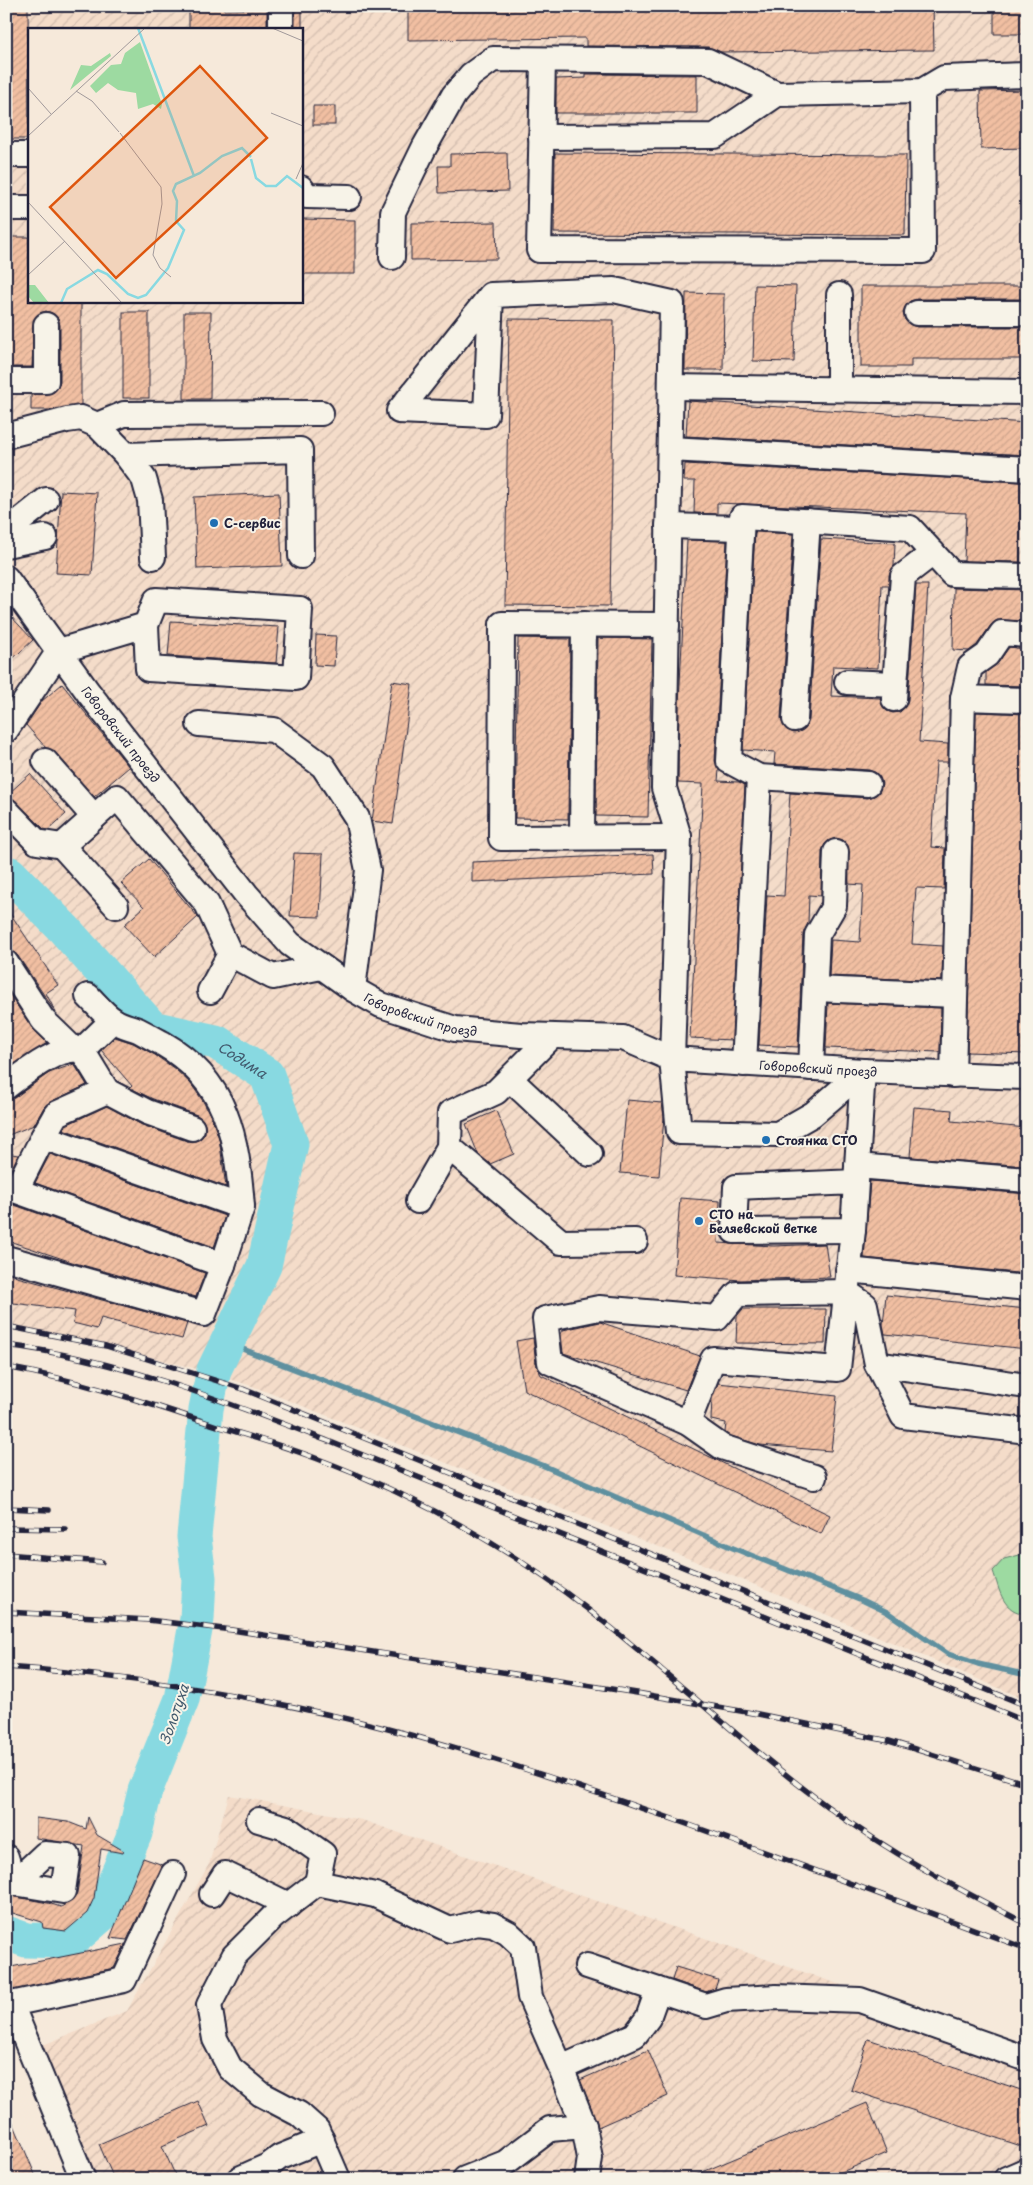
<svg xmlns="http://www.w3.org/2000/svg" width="1033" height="2185" font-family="'Playpen Sans',sans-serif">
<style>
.industrial{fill:url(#industrial-furrows);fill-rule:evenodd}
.grass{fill:#9ddaa1;stroke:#607e6e}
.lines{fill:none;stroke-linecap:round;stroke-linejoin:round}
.stream{stroke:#5f909f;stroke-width:5.5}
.river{stroke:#88d9e1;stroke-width:35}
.building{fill:url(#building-hatch);stroke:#22223b}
.minor-casing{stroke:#22223b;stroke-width:28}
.minor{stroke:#f7f3e8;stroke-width:24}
.rail-casing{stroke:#22223b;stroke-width:5.5}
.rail{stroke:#f7f3e8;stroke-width:4;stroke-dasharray:11;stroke-linecap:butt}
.poi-dot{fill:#1f6fb2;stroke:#f7f3e8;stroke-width:2}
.labels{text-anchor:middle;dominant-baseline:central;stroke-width:4;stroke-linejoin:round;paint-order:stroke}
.poi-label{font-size:12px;font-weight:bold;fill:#22223b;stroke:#f7f3e8;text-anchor:start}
.street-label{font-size:12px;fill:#22223b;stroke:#f7f3e8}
.water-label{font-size:14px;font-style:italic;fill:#41596d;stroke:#f7f3e8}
.inset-river{fill:none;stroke:#88d9e1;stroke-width:2.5}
.inset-road{fill:none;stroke:#a1999a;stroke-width:1}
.view{fill:#de560e;fill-opacity:0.15;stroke:#de560e;stroke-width:2.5}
.inset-edge{fill:none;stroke:#22223b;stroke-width:2.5}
</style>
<defs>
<pattern id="industrial-furrows" width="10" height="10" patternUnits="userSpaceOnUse" patternTransform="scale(1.25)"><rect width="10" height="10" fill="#f4dcc9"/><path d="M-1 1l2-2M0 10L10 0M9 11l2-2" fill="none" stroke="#d1bcae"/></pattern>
<pattern id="building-hatch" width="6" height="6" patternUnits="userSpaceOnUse" patternTransform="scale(1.25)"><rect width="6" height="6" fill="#f1bfa2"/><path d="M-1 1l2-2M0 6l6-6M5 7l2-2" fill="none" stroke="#cea48c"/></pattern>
</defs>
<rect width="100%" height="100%" fill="#f6e9da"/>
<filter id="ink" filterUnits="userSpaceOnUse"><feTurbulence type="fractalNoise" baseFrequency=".02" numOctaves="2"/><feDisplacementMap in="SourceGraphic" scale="10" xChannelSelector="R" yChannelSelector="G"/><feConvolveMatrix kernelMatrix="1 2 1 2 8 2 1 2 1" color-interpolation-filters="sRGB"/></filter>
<g filter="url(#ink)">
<g class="industrial">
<path d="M6 6H1027V1700L778 1594 252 1386 193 1368 66 1335 6 1324ZM29 29H301V301H29Z"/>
<path d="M229 1795 362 1820 1027 2049V2179H97L38 2047 127 2011 209 1864Z"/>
</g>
<path class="grass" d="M1027 1553V1614C1002 1612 1000 1591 993 1571L1004 1559Z"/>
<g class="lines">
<path class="stream" d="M227 1343 542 1465 733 1548 862 1600 887 1612 948 1654 978 1664 1027 1675"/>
<path class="river" id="s1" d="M6 874H10L64 929 152 1028 216 1042 267 1075 291 1144 264 1266 214 1370 206 1409 194 1537 199 1578 197 1619 182 1699 145 1791 135 1833 101 1915 71 1941 26 1940 6 1933"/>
</g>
<g class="building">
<path d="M189 6H224V10L267 9V29H189Z"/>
<path d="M408 6H933L934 50 721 52 708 47 586 46V38L408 40Z"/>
<rect x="994" y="6" width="33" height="28"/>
<path d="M6 8H28L29 139H6Z"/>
<rect x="295" y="9" width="7" height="20"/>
<path d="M586 74 697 75V113H556V79L586 78Z"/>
<path d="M1027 90V148L981 149 980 91Z"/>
<rect x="313" y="106" width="22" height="19"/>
<path d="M507 153 508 191 439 193 438 166H450V154Z"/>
<path d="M555 153 906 155 905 235 554 233Z"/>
<path d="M301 219 355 220V274H301Z"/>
<path d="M496 222 497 259 411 260V223Z"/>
<path d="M6 237H29V301H81V405L52 410H31V395L52 393 58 388 60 381V325L58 318 52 313 46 311 40 313 34 319 32 367H6Z"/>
<path d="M755 285 796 286 794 362 753 361Z"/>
<path d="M861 286H1027V299H917L910 301 905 307 903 313 905 320 911 325 917 327H1027V359H911V367H861Z"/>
<path d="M686 293 724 294 723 370H685Z"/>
<rect x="123" y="312" width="26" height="86"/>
<path d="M184 312H211L210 399H184Z"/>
<path d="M509 319 614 320 610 606 505 605Z"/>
<path d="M688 401 1027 423V455L686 436Z"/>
<path d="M685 464 1021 482 1020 562 964 561 966 513 717 503V514L694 513 695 481H684Z"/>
<path d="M61 491 97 493 92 575 56 573Z"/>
<path d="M279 493 282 566 197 569 194 497Z"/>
<path d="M755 532 793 534 781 718 783 725 787 730 794 733 801 731 806 727 809 720 821 539 895 543 894 566 889 575V585H882L878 668 833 666 831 696 880 698 882 705 887 711 893 713 900 712 905 707 908 700 916 585H928L919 742 948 744V762H936L931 847 945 848 944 889 916 888 912 944 943 946 942 981 829 976 831 940 860 942 863 885 849 884 848 846 843 840 836 838 830 840 825 844 822 851 821 896 809 895 808 923 803 934 798 1047 759 1045 767 895 784 896 790 793 868 798 874 796 879 792 882 784 880 778 876 773 869 770 774 764 775 752 743 750Z"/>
<path d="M687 540 727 541 715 761 719 770 718 781 739 782 745 785 732 1040 690 1038 703 784 678 783 679 704Z"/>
<path d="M954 588 1027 590V621L997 620 991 625 977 645 969 651 953 650Z"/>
<path d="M6 611 33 640 6 665Z"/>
<path d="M171 621 279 627 276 663 168 656Z"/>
<path d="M316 635 336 636 334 666 315 665Z"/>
<path d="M518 638 570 639 568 819 515 818Z"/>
<path d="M598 638 652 639 648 817 596 816Z"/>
<path d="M1009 647 1027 649V686L986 685V672L998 663Z"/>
<path d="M392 681 412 684 393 824 372 821Z"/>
<path d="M62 684 129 767 94 797 55 752 46 748 26 725 42 701Z"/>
<path d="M976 712 1027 714V1054L967 1052Z"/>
<path d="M30 774 66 814 48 830 44 829 8 794Z"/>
<path d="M294 853 323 854 320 917 290 916Z"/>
<path d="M653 854 654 874 472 882V862Z"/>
<path d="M149 859 198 917 154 957 124 925 144 907 121 883Z"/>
<path d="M6 907 58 985 46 993 56 1013 18 956 13 951 6 949Z"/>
<path d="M6 989 32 1028 47 1043 6 1070Z"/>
<path d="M828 1003 941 1008 940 1052 826 1048Z"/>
<path d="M115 1037 133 1043 155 1055 175 1069 191 1084 203 1101 212 1119 219 1138 226 1187 63 1129 66 1125 107 1106 142 1125 187 1141H195L201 1138 205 1133V1125L202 1119 197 1115 153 1099 130 1088 132 1086 101 1050Z"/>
<path d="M74 1064 87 1085 50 1102 44 1107 34 1125 6 1136V1100L14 1098 49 1073Z"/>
<path d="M627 1100 662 1103 664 1117 659 1176 620 1173Z"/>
<path d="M914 1107 952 1110 951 1121 1027 1128V1166L910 1157Z"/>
<path d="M496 1111 514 1154 490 1164 478 1154 466 1124Z"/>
<path d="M6 1153 18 1155 9 1174H6Z"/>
<path d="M50 1154 225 1216 214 1247 35 1183Z"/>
<path d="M870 1181 1027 1194V1274L864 1258Z"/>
<path d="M680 1198 720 1201 718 1243 774 1246 825 1244 830 1277 741 1280 674 1275Z"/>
<path d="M6 1202 205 1273 196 1297 75 1263 6 1240Z"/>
<path d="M6 1274 187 1323 182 1339 101 1318 97 1329 73 1323 75 1311 6 1302Z"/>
<path d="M886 1295 1027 1309V1349L885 1334 883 1325Z"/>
<path d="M743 1309H826L825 1344 736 1343 737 1316Z"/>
<path d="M600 1322 700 1356 686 1390 563 1353 561 1334 563 1330Z"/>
<path d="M533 1338 536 1364 541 1375 830 1515 821 1534 524 1390 516 1341Z"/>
<path d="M718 1383 837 1396 831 1451 760 1445 728 1435 725 1432 726 1423 711 1420 712 1398Z"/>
<path d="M88 1817 97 1835 124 1851 123 1853 101 1849 94 1898 87 1913 66 1931 43 1928 42 1922 6 1911V1895L48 1903 61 1907 73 1900 77 1893 84 1846 36 1838V1818L68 1822 86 1829Z"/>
<path d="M143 1858 163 1865 127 1940 110 1938Z"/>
<path d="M126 1944 114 1968 6 1992V1968Z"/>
<path d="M676 1967 718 1980 715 1989 706 1992 672 1980Z"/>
<path d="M868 2039 1027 2092V2148L851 2090Z"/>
<path d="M648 2050 668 2096 598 2127 580 2080Z"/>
<path d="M198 2101 209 2126 162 2146 177 2179H114L99 2144Z"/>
<path d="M867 2103 887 2153 825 2179H686Z"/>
<path d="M6 2106 37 2179H6Z"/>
</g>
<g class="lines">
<defs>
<g id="minor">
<path d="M281 29V6"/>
<path d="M543 60 539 250 923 251 922 91"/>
<path d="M541 137 715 136 777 94"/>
<path d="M6 155H29"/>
<path d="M301 188 307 196 349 197"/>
<path d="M6 208H29"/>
<path d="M392 257 393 212 424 148 454 95 471 75 493 59 708 61 777 94 922 91 944 78 1027 75"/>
<path d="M491 295 486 415 399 411 491 295 614 290 672 303 664 788 679 837 672 1059 679 1132 778 1134 813 1114 863 1071"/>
<path d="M839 295V389"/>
<path d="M917 313H1027"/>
<path d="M6 381H46V325"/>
<path d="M671 387 1027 392"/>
<path d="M97 425 124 414 321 413"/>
<path d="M6 436 67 420 81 418 97 425 126 455 144 479 150 500 153 557"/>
<path d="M670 449 1027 469"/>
<path d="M126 455 300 450 301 556"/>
<path d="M668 526 741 528"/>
<path d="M6 532 46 500"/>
<path d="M6 545 45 537"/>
<path id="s2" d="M6 578 88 692 246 894 290 944 353 989 381 1005 455 1029 521 1035 623 1038 672 1059 863 1071 1027 1077"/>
<path d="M667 625 502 624 501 838 679 837"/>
<path d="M847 682 895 684"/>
<path d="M963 698 1027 700"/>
<path d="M894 699 903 576 933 553"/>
<path d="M795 719 808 521"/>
<path d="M199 724 274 730 323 766 357 818 368 870 353 989"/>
<path d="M6 730 59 651 146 625 148 669 296 678 300 609 156 600 146 625"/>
<path d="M45 761 94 817"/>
<path d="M759 777 868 784"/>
<path d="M6 810 37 842 62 846"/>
<path d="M582 837 584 624"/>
<path d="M116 906 62 846 117 797 207 904 230 954 273 977 321 967"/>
<path d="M6 963 43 1020 72 1048"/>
<path d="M815 989 955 995"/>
<path d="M210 991 230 954"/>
<path d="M88 996C96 1004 104 1014 113 1020 120 1025 130 1027 138 1030 146 1034 154 1039 162 1043 228 1081 237 1138 242 1207"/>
<path d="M82 1050 113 1020"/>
<path d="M744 1064 759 777 729 761 742 517 910 528 952 574 1027 576"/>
<path d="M811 1068 817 935 834 906 836 852"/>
<path d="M953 1075 963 698 970 667 987 655 1002 633 1027 635"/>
<path d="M510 1079 590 1154"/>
<path d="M6 1087C26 1072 57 1046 82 1050L107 1091 56 1114 43 1137 242 1207 223 1265"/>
<path d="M107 1091 147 1112 192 1128"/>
<path d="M449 1147 561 1242 635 1241"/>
<path d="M857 1166 1027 1180"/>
<path d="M856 1182 736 1187 734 1231 853 1230 863 1071"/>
<path d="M6 1187 223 1265 204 1314 6 1258"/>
<path d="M16 1190 43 1137"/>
<path d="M418 1201 449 1147 450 1113 496 1092 552 1036"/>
<path d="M853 1230 838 1369 713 1359 688 1423 550 1362 545 1319 599 1308 717 1318 737 1294 846 1292 865 1305 877 1364 903 1416 1027 1431"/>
<path d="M848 1270 1027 1288"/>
<path d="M877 1364 1027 1386"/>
<path d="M688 1423 722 1447 814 1477"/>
<path d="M259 1820 286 1828 323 1854 317 1883"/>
<path d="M6 1857 14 1883"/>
<path d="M6 1881 14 1883 63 1891 68 1856 45 1854 14 1883"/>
<path d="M212 1894 225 1874 289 1905"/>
<path d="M587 1966 706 2006 726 2000 776 1997 860 2000 1027 2059"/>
<path d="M584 2126 561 2068 635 2035 648 2018 658 1990"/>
<path d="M83 2179 11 2004 124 1980 173 1874"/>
<path d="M239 2179 268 2166 280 2157 322 2140"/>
<path d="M338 2179 317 2130 299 2114 261 2094 230 2068 215 2039 209 2005 234 1956 273 1917 317 1883 375 1895 450 1930 478 1923 493 1925 508 1933 523 1947 530 1997 561 2068"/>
<path d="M465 2179 505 2163 550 2129 584 2126 590 2158 587 2179"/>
<path d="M1006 2179 1027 2170"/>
</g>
</defs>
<use href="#minor" class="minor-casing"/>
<use href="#minor" class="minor"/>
<defs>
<g id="rail">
<path d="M6 1326 106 1346 243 1389 1027 1706"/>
<path d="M6 1345C118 1359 224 1401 328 1441L1027 1722"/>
<path d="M6 1367C78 1380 148 1403 217 1426 251 1437 285 1446 318 1459 390 1486 459 1521 523 1563 632 1634 723 1730 828 1807 890 1853 958 1889 1027 1924"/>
<path d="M6 1508 49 1510"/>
<path d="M6 1528 65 1529"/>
<path d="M6 1554 102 1562"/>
<path d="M6 1612 148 1620 232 1630 637 1693 758 1714 889 1741 1027 1784"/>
<path d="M6 1667C120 1675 233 1692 344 1718 458 1745 570 1783 681 1822 796 1863 912 1906 1027 1949"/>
</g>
</defs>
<use href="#rail" class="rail-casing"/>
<use href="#rail" class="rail"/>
</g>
</g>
<g class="poi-dot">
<circle cx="214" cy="523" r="5"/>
<circle cx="766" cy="1140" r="5"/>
<circle cx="699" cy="1221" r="5"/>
</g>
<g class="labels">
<g class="poi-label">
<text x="224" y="523">С-сервис</text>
<text x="776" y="1140">Стоянка СТО</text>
<text x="709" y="1214">СТО на<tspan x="709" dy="14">Беляевской ветке</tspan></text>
</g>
<g class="street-label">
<text stroke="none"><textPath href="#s2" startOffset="194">Говоровский проезд</textPath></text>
<text stroke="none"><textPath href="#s2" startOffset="614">Говоровский проезд</textPath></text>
<text stroke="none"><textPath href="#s2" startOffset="1019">Говоровский проезд</textPath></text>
</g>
<g class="water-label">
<text stroke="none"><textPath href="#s1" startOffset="311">Содима</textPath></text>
<text transform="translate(174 1714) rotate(-71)">Золотуха</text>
</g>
</g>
<g transform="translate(28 28)">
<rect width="275" height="275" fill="#f6e9da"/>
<path d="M112 14 134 76 133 81 125 76 110 81 108 65 90 62 80 55 68 65 62 58 83 37 93 36 97 25ZM82 25 83 28 42 62 53 37 63 38ZM0 257H7L21 275H6L0 268Z" fill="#9ddaa1"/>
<path class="inset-river" d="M110 0 166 148M223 131 228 150 238 158H248L259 148 275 160M33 275 39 261 70 242 79 246 100 266 110 270 118 267 140 240 156 202 148 193 149 173 145 163 148 156 172 145 194 128 214 120 223 129"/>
<path class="inset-road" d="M244 0 275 13M0 60 23 86M48 63 64 73 91 104M243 85 275 98M92 105 133 159 134 176 125 227 132 240 143 249M0 108 117 0M268 151 275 135M0 174 94 275M0 247 37 213"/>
<path class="view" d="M172 38 239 110 88 250 22 179Z"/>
<rect width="275" height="275" class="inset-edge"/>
</g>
<rect width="1033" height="2185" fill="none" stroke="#f7f3e8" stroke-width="25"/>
<rect x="12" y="12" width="1008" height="2160" fill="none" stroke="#22223b" stroke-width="2" filter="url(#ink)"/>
</svg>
